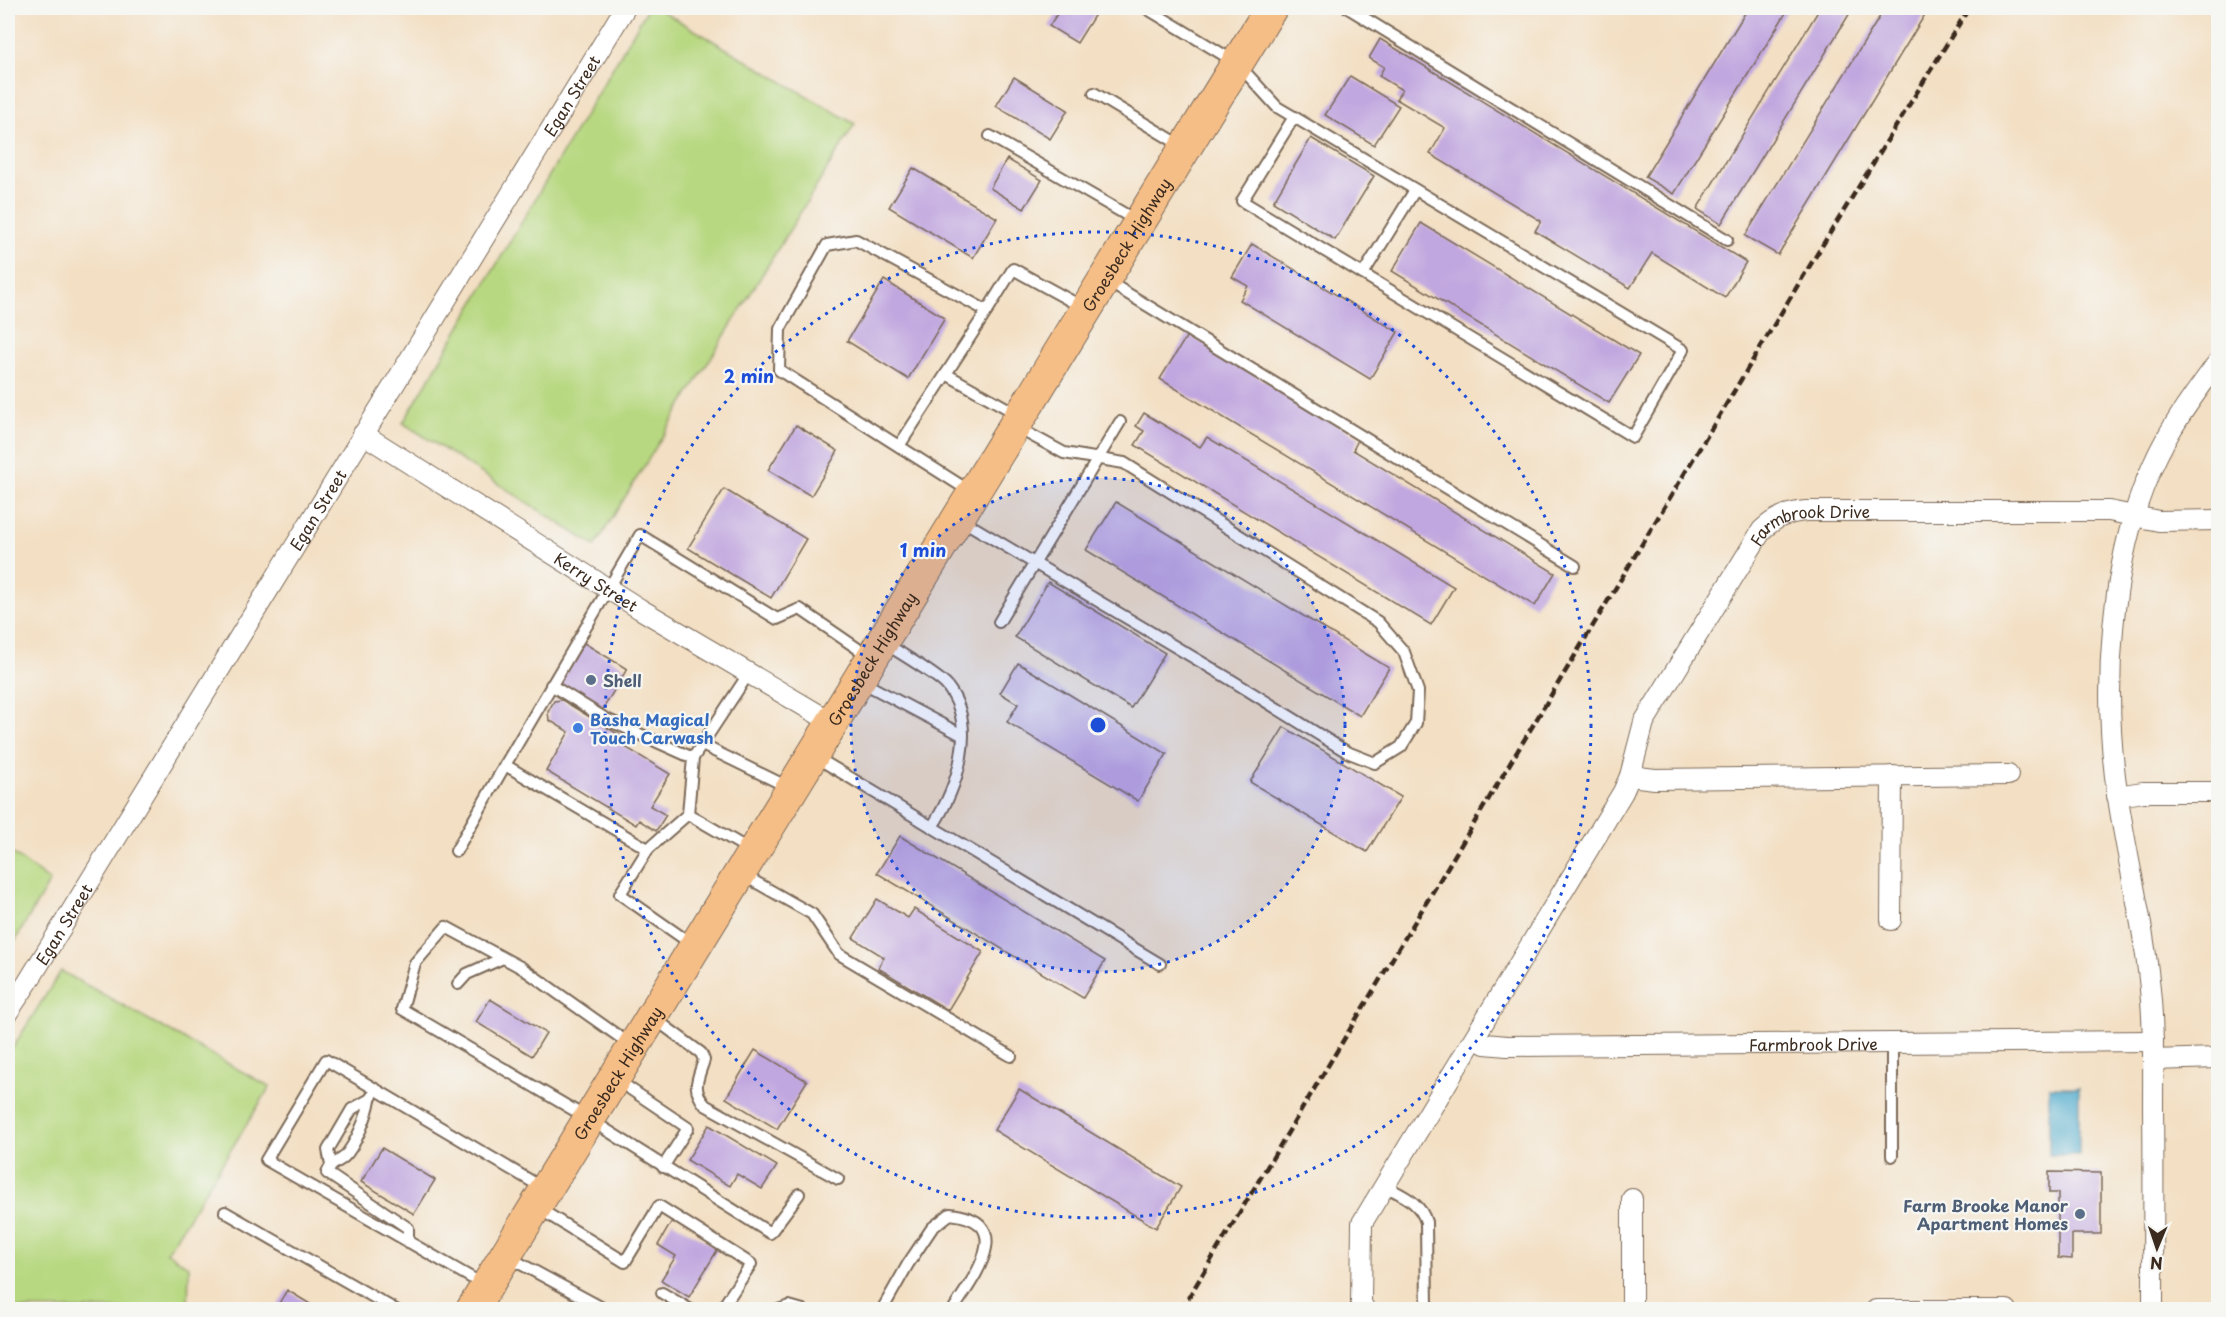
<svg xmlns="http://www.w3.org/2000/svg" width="2226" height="1317" font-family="'Playpen Sans',sans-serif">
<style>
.green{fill:#b7d880;stroke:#79814f;stroke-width:1.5}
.water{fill:#4faacd;stroke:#456a76;stroke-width:1.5}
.building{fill:#c1a7df}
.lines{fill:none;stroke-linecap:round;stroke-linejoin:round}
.service-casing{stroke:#7b6958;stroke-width:14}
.minor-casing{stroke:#7b6958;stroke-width:22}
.primary-casing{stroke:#7b6958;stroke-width:34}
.service{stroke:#fff;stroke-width:10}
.minor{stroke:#fff;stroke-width:20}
.primary{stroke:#f6be87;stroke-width:32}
.rail{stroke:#3b2a1e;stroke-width:4.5;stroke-dasharray:9 4.5;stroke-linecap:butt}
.ring{fill:none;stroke:#1d4ed8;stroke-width:3;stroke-dasharray:3 6}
.service-dot{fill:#5c6f8a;stroke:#f6f6f2;stroke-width:2}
.shop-dot{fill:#3f7fe0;stroke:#f6f6f2;stroke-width:2}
.labels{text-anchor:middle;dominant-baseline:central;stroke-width:4.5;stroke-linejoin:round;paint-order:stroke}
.street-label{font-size:16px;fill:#3b2a1e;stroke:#f6f6f2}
.service-label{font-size:16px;font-weight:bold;fill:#4e5e75;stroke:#f6f6f2;text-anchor:start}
.shop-label{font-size:16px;font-weight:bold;fill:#366cbe;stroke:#f6f6f2;text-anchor:start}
.centre{fill:#1d4ed8;stroke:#f6f6f2;stroke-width:3}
.ring-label{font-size:18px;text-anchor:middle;font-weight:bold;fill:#1d4ed8;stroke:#f6f6f2;stroke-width:4.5;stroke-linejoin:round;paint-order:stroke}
</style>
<rect width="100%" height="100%" fill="#f6f6f2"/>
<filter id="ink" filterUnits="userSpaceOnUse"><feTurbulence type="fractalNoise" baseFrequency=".0167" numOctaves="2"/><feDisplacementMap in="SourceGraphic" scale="12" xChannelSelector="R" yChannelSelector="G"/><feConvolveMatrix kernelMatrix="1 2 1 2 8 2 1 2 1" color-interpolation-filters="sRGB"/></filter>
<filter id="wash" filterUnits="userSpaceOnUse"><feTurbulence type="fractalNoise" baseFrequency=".008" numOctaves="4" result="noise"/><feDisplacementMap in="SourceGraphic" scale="24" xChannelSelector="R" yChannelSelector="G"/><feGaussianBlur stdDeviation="1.35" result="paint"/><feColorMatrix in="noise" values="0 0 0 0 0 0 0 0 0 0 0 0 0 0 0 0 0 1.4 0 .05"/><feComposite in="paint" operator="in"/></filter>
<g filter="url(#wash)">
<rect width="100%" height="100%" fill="#f3dfc3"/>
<g class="green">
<path d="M648 8H657L855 124 595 546 403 423Z"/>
<path d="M8 850 50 881 8 953Z"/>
<path d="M61 971 270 1087 167 1252 189 1267 188 1309H8V1055Z"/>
</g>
<rect class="water" x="2049" y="1087" width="30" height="68"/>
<g id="blocks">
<g class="building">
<path d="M1061 8H1099L1077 43 1049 26Z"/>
<path d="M1748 8H1789L1674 194 1645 177Z"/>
<path d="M1820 8H1853L1721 224 1697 209Z"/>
<path d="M1885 8H1929L1778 255 1745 236Z"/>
<path d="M1380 39 1746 262 1725 298 1652 253 1630 288 1535 231 1541 221 1430 154 1445 128 1396 99 1402 90 1379 76 1384 67 1369 58Z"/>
<path d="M1350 76 1399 106 1374 145 1325 115Z"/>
<path d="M1014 77 1068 110 1050 139 996 106Z"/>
<path d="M1311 138 1374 176 1335 240 1273 202Z"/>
<path d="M1007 159 1042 180 1024 209 990 188Z"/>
<path d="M913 168 997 218 973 258 889 207Z"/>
<path d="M1421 223 1639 355 1609 403 1392 271Z"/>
<path d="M1252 244 1398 332 1370 379 1240 300 1248 286 1232 277Z"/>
<path d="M884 280 945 318 908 379 847 341Z"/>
<path d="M1188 334 1359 438 1353 450 1555 573 1535 606 1160 379Z"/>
<path d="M1144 413 1200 447 1207 437 1454 587 1431 625 1135 445 1144 431 1136 426Z"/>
<path d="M796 425 838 451 811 496 768 470Z"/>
<path d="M724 489 806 539 771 598 688 548Z"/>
<path d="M1116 502 1389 668 1360 716 1086 550Z"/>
<path d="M1048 582 1165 653 1131 708 1015 637Z"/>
<path d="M584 643 627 669 601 712 558 685Z"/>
<path d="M1018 663 1167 754 1138 801 1007 722 1018 704 1000 693Z"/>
<path d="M562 700 626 739 622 745 670 774 650 806 666 815 656 831 639 820 636 825 546 771 569 732 549 720 548 712 554 701Z"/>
<path d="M1284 727 1401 797 1367 852 1250 782Z"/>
<path d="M900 836 1105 961 1083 998 877 873Z"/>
<path d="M877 899 908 918 914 909 983 952 948 1010 878 968 884 957 853 938Z"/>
<path d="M490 999 546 1033 532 1056 476 1022Z"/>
<path d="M755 1050 807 1081 777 1129 726 1098Z"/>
<path d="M1019 1089 1181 1187 1156 1228 994 1130Z"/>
<path d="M709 1125 777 1166 762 1189 737 1174 730 1186 687 1160Z"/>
<path d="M382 1148 435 1180 414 1214 361 1182Z"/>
<path d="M2049 1172 2101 1173V1234H2072V1259L2058 1258V1193H2049Z"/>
<path d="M672 1221 718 1249 689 1297 661 1280 676 1256 658 1245Z"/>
<path d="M287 1290 320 1310H275Z"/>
</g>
</g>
</g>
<g filter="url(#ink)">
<use href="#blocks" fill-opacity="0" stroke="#7b6958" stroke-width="1.5"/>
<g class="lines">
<defs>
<g id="service">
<path d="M1146 8 1237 63 1277 107 1294 117 1683 350 1633 437 1242 201 1294 117"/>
<path d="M1348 8 1727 240"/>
<path d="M1094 93 1182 146"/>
<path d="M990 136 1137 221"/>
<path d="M1363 274 1415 190"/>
<path d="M1107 281 1575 566"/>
<path d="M946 374 1019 415"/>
<path d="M899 446 987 311"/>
<path d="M971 492 779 370 780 329 827 245 856 240 987 311 1013 269 1084 308"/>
<path d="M960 519 1228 678 1347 752 1375 763 1401 747 1416 723 1418 691 1404 652 1378 622 1124 463 1064 453 1018 428"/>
<path d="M999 622 1120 422"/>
<path d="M883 642C898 652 938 675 947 686 979 726 957 789 932 827"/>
<path d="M862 682 962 735"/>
<path d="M551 685 606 719 693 758"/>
<path d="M702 745 790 788"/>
<path d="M814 756 1160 964"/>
<path d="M505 765 640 535 777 619 800 609 870 657"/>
<path d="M688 814 750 850"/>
<path d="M648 849 688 814 693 758 749 673"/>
<path d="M456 851 505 765 648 849 620 894 693 945"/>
<path d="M743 875 812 914 839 954 1011 1056"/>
<path d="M458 984 467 974 503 958"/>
<path d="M655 1019 701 1053 704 1060C698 1079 691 1088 705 1105L838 1179"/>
<path d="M1892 1043V1156"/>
<path d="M631 1045 522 968 446 927 415 963 402 1009 589 1119 770 1233 799 1194"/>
<path d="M617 1080 688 1128 663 1167"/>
<path d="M370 1099C368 1115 355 1146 344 1157 336 1164 332 1162 327 1173L408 1228V1242"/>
<path d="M331 1165 328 1150 352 1109 370 1099 372 1096"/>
<path d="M1383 1185C1401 1195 1420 1201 1426 1222L1427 1310"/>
<path d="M538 1208 625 1262 659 1206 751 1264 721 1310"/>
<path d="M225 1212 396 1310"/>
<path d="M508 1257 606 1310"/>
<path d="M484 1285 266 1160 326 1060 543 1188"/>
<path d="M662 1293 691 1310"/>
<path d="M778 1310 789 1306 803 1310"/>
<path d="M882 1310 908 1264 932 1228 950 1214C1019 1221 973 1278 953 1310"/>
</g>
<g id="minor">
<path id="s1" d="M363 434 640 609 833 723"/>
<path d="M1630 776 1655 779 2008 775"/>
<path d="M2117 796 2143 792H2218"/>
<path d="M1891 920 1892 776"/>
<path id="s2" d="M8 1012 28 982 625 8"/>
<path id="s3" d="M1475 1038 1485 1044 1507 1046 2153 1041"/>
<path d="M2153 1060 2218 1058"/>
<path id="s4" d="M1365 1310 1361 1303 1362 1223 1623 792 1630 776 1644 722 1762 530C1776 517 1787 513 1806 511H2109L2159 521 2218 520"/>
<path d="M1632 1310V1199"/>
<path d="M1876 1310H2007"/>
<path d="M2153 1310C2153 1242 2154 1176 2153 1109 2153 1073 2154 1036 2151 1001 2146 932 2128 865 2118 798 2102 695 2109 560 2153 465 2169 428 2194 395 2218 362"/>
</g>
<g id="primary">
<path id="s5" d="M472 1310 1271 8"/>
</g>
</defs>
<use href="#service" class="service-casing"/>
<use href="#minor" class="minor-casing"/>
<use href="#primary" class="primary-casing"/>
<use href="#service" class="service"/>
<use href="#minor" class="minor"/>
<use href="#primary" class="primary"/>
<path class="rail" d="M1181 1310 1801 280 1969 8"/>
</g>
</g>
<circle cx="1098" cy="725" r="247" fill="#1d4ed8" fill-opacity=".12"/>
<g class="ring">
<circle cx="1098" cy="725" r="247"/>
<circle cx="1098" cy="725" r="493"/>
</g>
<g class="service-dot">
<circle cx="591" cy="680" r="6"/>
<circle cx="2080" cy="1214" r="6"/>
</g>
<circle class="shop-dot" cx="578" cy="728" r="6"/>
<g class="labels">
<g class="street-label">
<text stroke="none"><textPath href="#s2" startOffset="1076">Egan Street</textPath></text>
<text stroke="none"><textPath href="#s5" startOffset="1250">Groesbeck Highway</textPath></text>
<text stroke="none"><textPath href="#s2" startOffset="590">Egan Street</textPath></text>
<text stroke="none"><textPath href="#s4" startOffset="939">Farmbrook Drive</textPath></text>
<text stroke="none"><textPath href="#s1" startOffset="276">Kerry Street</textPath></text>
<text stroke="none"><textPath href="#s5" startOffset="764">Groesbeck Highway</textPath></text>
<text stroke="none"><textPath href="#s2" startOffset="104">Egan Street</textPath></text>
<text stroke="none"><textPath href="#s3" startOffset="340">Farmbrook Drive</textPath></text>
<text stroke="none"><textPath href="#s5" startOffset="278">Groesbeck Highway</textPath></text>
</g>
<g class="service-label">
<text x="603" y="680">Shell</text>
<text x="2068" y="1205" text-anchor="end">Farm Brooke Manor<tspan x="2068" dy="18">Apartment Homes</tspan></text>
</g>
<g class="shop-label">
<text x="590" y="719">Basha Magical<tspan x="590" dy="18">Touch Carwash</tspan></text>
</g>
</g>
<circle cx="1098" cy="725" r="9" class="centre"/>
<g class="ring-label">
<text x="749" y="383">2 min</text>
<text x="923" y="557">1 min</text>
</g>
<rect width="2226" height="1317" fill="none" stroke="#f6f6f2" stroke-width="30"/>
<g transform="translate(2157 1248) rotate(182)" stroke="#f6f6f2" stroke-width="4.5" paint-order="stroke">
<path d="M0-4.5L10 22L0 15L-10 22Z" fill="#3b2a1e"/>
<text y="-9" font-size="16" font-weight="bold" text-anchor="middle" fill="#3b2a1e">N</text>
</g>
</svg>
